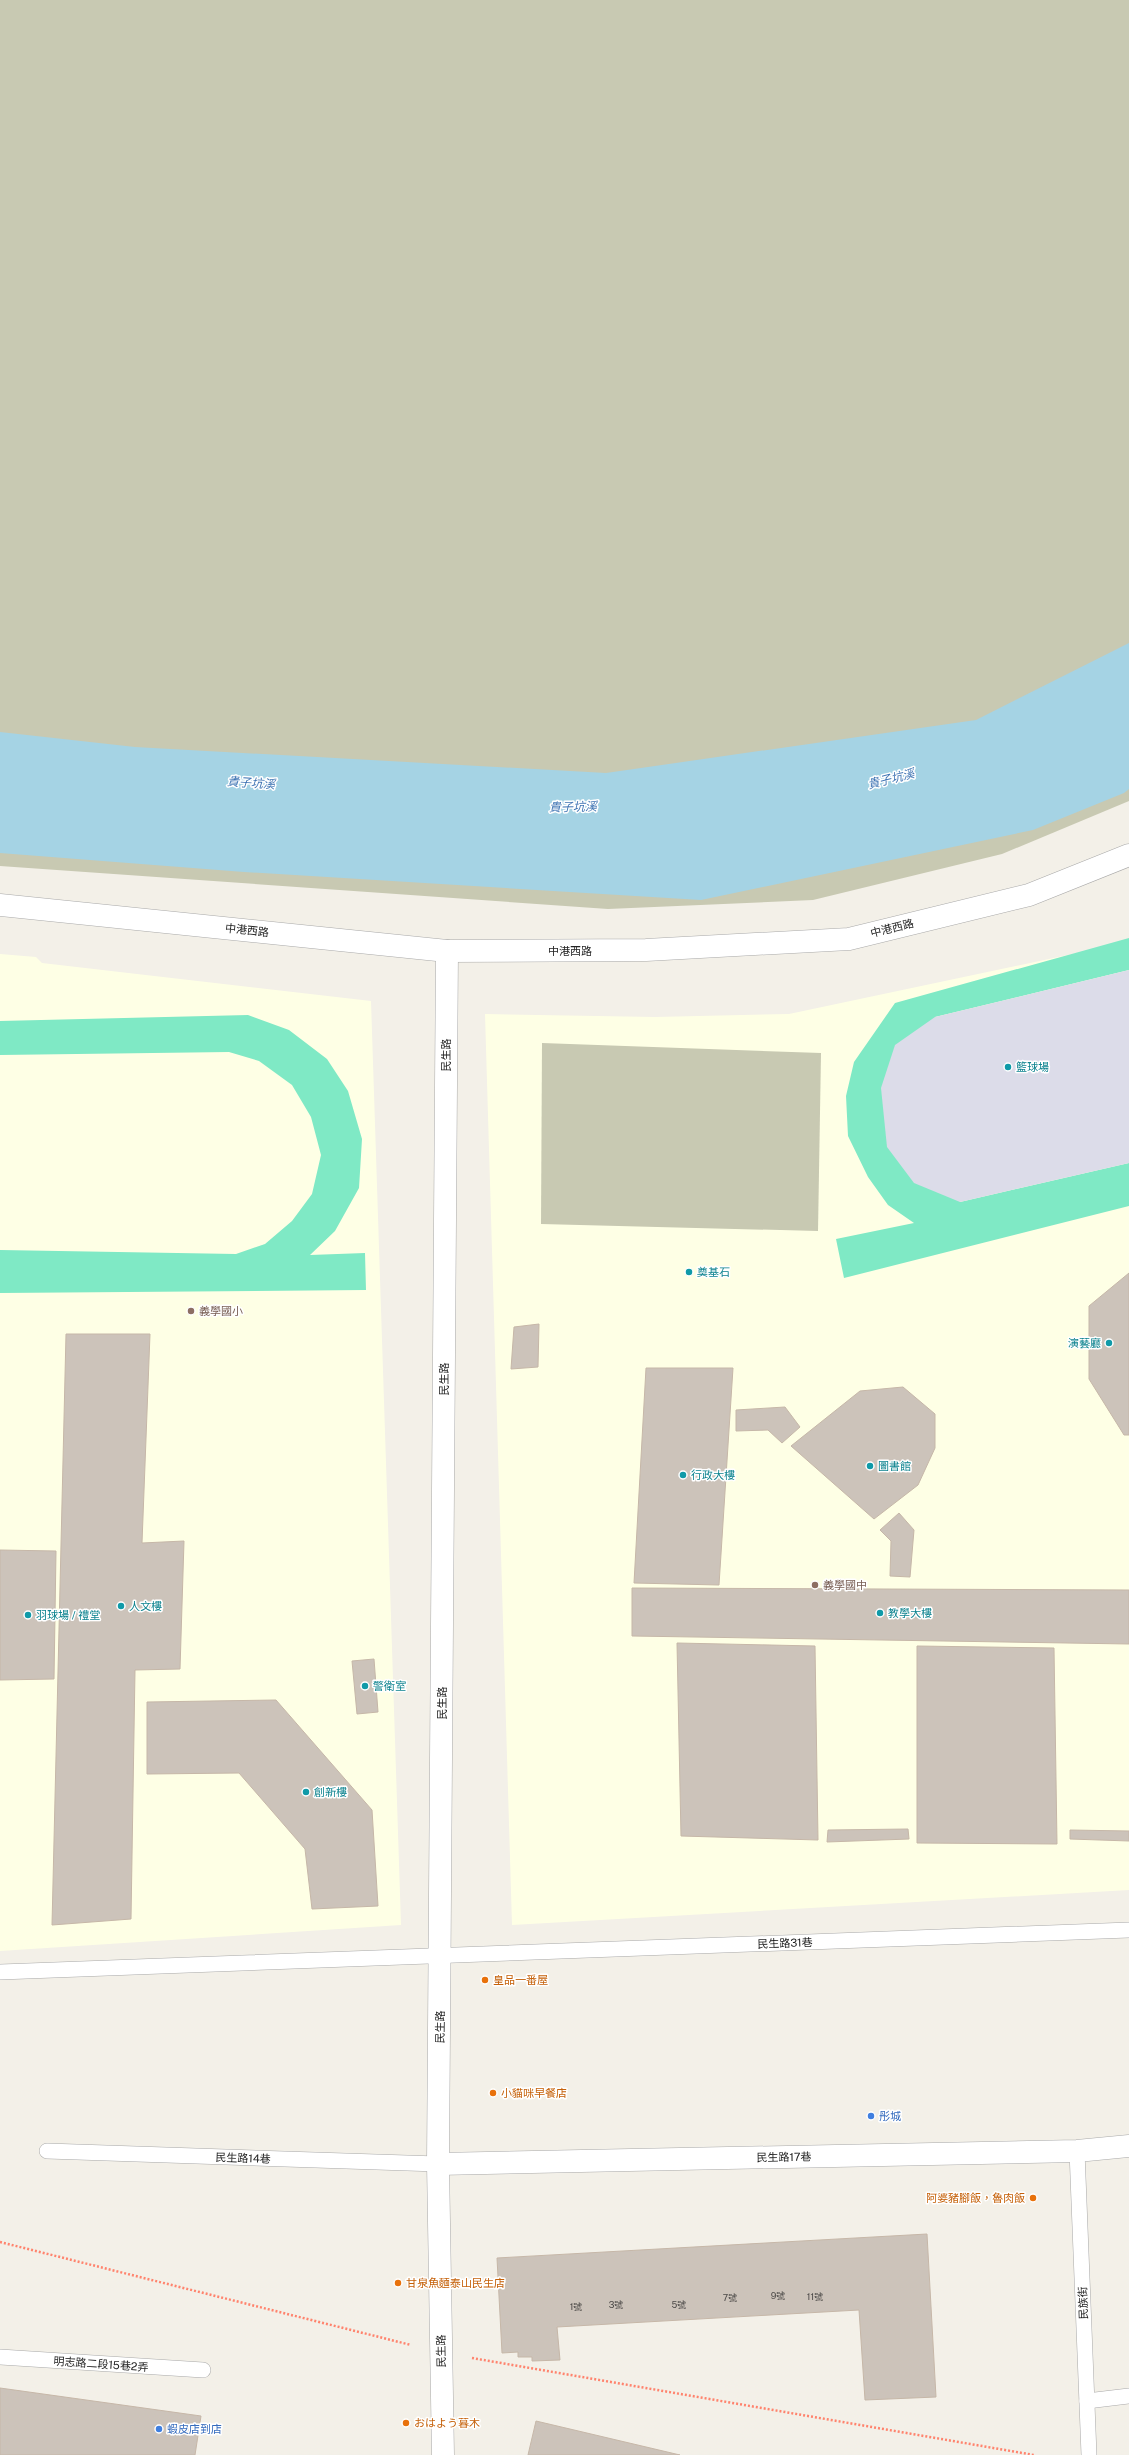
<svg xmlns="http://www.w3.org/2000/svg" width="1129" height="2455" font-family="'Public Sans','Noto Sans TC','Noto Sans JP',sans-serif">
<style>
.education{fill:#feffe5}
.construction{fill:#c8c9b2}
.pitch{fill:#7fe9c5}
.plaza{fill:#dcdce9}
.water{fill:#a5d3e4}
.building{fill:#ccc3ba;stroke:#c6b7a8}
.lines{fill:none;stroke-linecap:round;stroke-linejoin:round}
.lane-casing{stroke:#a9a9a9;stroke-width:16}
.street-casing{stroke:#a9a9a9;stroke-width:23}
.path{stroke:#ff836d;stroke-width:2.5;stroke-dasharray:2 2;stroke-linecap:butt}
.lane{stroke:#fff;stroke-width:15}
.street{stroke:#fff;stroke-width:22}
.culture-dot{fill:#0f9aa8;stroke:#fff;stroke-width:1.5}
.education-dot{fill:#8d6e63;stroke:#fff;stroke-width:1.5}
.food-dot{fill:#e8710a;stroke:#fff;stroke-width:1.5}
.shop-dot{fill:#3f7fe0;stroke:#fff;stroke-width:1.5}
.labels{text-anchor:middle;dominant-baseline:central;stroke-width:3;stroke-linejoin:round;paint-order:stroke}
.number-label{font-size:9px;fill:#4c4a48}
.street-label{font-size:11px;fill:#222;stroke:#fff}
.culture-label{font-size:11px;fill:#0d838f;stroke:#fff;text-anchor:start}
.education-label{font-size:11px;fill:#785e54;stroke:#fff;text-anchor:start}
.food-label{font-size:11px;fill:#c56008;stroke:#fff;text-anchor:start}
.shop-label{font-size:11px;fill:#366cbe;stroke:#fff;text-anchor:start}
.water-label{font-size:12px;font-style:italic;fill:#4075b4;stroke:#fff}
</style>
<rect width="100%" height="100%" fill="#f3f0e8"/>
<g class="education">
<path d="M1129 942V1890L512 1925 485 1014 655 1017 789 1014Z"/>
<path d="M0 954 36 957 42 963 371 1001 401 1925 0 1951Z"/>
</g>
<g class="construction">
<path d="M0 0H1129V801L1002 854 813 900 608 909 0 866Z"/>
<path d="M542 1043 821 1053 818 1231 541 1224Z"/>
</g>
<g class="pitch">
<path d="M1129 938V970L935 1017 960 1202 1129 1163V1206L844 1278 836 1239 914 1223 888 1205 868 1177 848 1136 846 1096 854 1062 895 1003Z"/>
<path d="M248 1015 289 1030 327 1059 348 1091 362 1139 359 1188 335 1231 310 1255 365 1253 366 1290 0 1293V1250L236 1254 265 1244 292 1221 312 1194 321 1155 311 1117 292 1085 259 1061 229 1052 0 1055V1021Z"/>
</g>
<path class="plaza" d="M1129 970V1163L960 1202 914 1183 887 1147 881 1088 895 1045 935 1017Z"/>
<path class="water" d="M1129 643V789L1124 793 1033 830 701 900 244 872 0 853V732L135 747 606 773 976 720Z"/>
<g class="building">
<path d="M1129 1273V1435H1124L1089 1379V1306Z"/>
<path d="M539 1324 538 1367 511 1369 514 1327Z"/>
<path d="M66 1334H150L142 1543 184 1541 180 1669 135 1670 131 1919 52 1925Z"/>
<path d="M646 1368H733L719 1585 634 1583Z"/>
<path d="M903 1387 935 1414V1448L918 1485 874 1519 791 1446 860 1391Z"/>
<path d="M785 1407 800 1427 782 1443 768 1430 736 1431V1410Z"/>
<path d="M899 1513 914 1530 910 1577 890 1576 891 1541 880 1530Z"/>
<path d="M0 1550 56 1551 54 1679 0 1680Z"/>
<path d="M632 1588 1129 1590V1644L632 1636Z"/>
<path d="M677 1643 815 1646 818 1840 681 1836Z"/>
<path d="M917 1646 1054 1648 1057 1844 917 1843Z"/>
<path d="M374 1659 378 1712 357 1714 352 1661Z"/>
<path d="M276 1700 372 1810 378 1906 312 1909 305 1849 239 1773 147 1774V1702Z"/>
<path d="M908 1829 909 1839 827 1842 828 1830Z"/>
<path d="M1070 1830 1129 1831V1841L1070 1839Z"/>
<path d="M927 2234 936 2397 865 2400 859 2310 557 2327 560 2360 532 2361V2357H518V2352L502 2353 497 2258Z"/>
<path d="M0 2388 201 2416 195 2455H0Z"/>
<path d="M536 2421 680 2455H528Z"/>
</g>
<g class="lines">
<defs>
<g id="lane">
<path d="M0 1972 1129 1930"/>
<path d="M47 2151 438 2164"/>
<path d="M1077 2151 1089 2455"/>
<path d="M0 2357 203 2370"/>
<path d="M1087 2401 1129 2396"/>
</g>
<g id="street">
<path d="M0 905 447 951 646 950 849 939 1029 895 1129 855"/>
<path d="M438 2164 1077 2151 1129 2146"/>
<path d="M443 2455 438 2164 447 951"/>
</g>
</defs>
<use href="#lane" class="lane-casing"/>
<use href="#street" class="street-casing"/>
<g class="path">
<path d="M0 2242 411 2345"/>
<path d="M472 2358 1034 2455"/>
</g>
<use href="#lane" class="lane"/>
<use href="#street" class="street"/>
</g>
<g class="culture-dot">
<circle cx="1008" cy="1067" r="4"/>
<circle cx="689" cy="1272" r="4"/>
<circle cx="1109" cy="1343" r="4"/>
<circle cx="870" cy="1466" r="4"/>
<circle cx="683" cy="1475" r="4"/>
<circle cx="121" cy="1606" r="4"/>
<circle cx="880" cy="1613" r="4"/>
<circle cx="28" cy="1615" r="4"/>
<circle cx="365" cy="1686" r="4"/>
<circle cx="306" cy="1792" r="4"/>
</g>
<g class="education-dot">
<circle cx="191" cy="1311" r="4"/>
<circle cx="815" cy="1585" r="4"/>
</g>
<g class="food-dot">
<circle cx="485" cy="1980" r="4"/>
<circle cx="493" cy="2093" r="4"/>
<circle cx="1033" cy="2198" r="4"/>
<circle cx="398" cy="2283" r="4"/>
<circle cx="406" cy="2423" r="4"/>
</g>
<g class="shop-dot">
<circle cx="871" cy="2116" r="4"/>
<circle cx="159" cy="2429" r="4"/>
</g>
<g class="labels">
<g class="number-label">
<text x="778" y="2295">9號</text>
<text x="815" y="2296">11號</text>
<text x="730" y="2297">7號</text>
<text x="616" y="2304">3號</text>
<text x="679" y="2304">5號</text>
<text x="576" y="2306">1號</text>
</g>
<g class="street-label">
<text transform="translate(892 928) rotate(-14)">中港西路</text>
<text transform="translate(247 930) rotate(6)">中港西路</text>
<text x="570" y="951">中港西路</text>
<text transform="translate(446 1055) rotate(-90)">民生路</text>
<text transform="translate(444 1379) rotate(-90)">民生路</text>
<text transform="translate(442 1703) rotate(-90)">民生路</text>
<text transform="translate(785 1943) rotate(-2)">民生路31巷</text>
<text transform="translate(440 2027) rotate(-89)">民生路</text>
<text transform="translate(784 2157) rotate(-1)">民生路17巷</text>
<text transform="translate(243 2158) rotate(2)">民生路14巷</text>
<text transform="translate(1083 2303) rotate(-92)">民族街</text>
<text transform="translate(441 2351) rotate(-91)">民生路</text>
<text transform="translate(101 2364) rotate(4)">明志路二段15巷2弄</text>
</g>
<g class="culture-label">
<text x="1016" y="1067">籃球場</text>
<text x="697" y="1272">奠基石</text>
<text x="1101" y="1343" text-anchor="end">演藝廳</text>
<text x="878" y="1466">圖書館</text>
<text x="691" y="1475">行政大樓</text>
<text x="129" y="1606">人文樓</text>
<text x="888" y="1613">教學大樓</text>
<text x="36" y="1615">羽球場 / 禮堂</text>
<text x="373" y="1686">警衛室</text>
<text x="314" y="1792">創新樓</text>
</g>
<g class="education-label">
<text x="199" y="1311">義學國小</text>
<text x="823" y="1585">義學國中</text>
</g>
<g class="food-label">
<text x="493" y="1980">皇品一番屋</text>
<text x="501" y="2093">小貓咪早餐店</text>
<text x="1025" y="2198" text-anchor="end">阿婆豬腳飯，魯肉飯</text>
<text x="406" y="2283">甘泉魚麵泰山民生店</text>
<text x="414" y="2423">おはよう暮木</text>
</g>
<g class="shop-label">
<text x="879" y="2116">彤城</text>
<text x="167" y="2429">蝦皮店到店</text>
</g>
<g class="water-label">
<text transform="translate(891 779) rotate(-14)">貴子坑溪</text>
<text transform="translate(251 783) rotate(4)">貴子坑溪</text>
<text transform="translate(573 807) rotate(-1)">貴子坑溪</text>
</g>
</g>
</svg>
